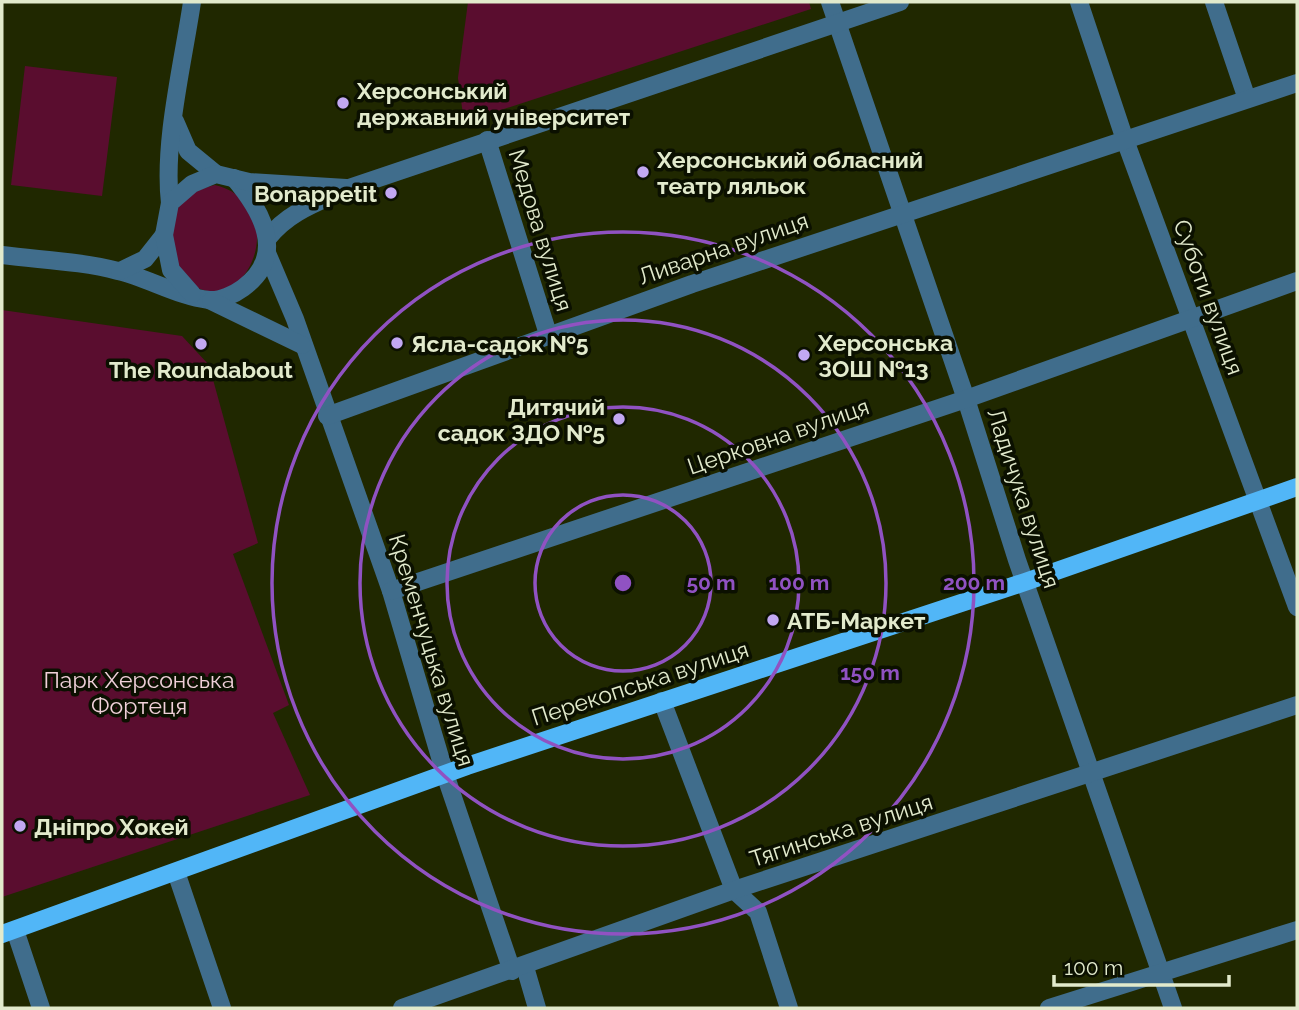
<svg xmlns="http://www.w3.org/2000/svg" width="1299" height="1010" font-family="Raleway,sans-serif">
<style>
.green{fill:#5a0d2f}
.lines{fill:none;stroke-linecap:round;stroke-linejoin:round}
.minor{stroke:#406d8c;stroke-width:18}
.major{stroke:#51b6f7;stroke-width:18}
.ring{fill:none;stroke:#9052c2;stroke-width:3.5}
.poi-dot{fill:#c2a8f2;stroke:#0b1000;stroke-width:2.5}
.labels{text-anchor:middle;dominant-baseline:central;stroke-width:7;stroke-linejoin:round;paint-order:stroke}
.poi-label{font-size:23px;font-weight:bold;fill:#e2eacc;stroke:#0b1000;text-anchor:start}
.street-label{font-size:23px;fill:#e2eacc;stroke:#0b1000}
.park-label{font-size:23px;fill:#f0d0d9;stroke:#0b1000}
.centre{fill:#9052c2;stroke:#0b1000;stroke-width:3.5}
.ring-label{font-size:21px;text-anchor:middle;font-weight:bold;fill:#9052c2;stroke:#0b1000;stroke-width:7;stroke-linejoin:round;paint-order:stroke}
</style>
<rect width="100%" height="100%" fill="#202800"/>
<g class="green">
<path d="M468 2H809L811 9 464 122 458 78Z"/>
<path d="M25 66 117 77 102 196 11 185Z"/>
<path d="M215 185C292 204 250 316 196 287 186 282 178 266 171 258 174 217 170 196 215 185Z"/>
<path d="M2 310 182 336 209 365 258 543 233 554 289 705 273 713 310 795 2 897Z"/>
</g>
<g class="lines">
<g class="minor">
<path d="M830 2 966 399 1017 560 1173 1008"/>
<path d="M1079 2 1125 140 1297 607"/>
<path d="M1214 2 1247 99"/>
<path d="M175 121 188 151 216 174"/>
<path d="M487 140 548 334"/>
<path d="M170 203C163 143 183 63 192 2"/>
<path d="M268 238C289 211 319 202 349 188L900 2"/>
<path d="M267 253 295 319 391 591 445 774 512 971"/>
<path d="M2 255C40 260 81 261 118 271 148 278 177 296 209 300 220 301 235 294 243 288 288 255 261 210 234 178"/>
<path d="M120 271 145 259 164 235"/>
<path d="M192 294 171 270 164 235 170 203 192 184 216 174 249 182 346 188"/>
<path d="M211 301 302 345"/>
<path d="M327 416 692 284 1297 83"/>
<path d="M391 591 966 399 1297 281"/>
<path d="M662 701 734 890 758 912 789 1008"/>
<path d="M176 872 222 1008"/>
<path d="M15 930 41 1008"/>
<path d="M525 967 537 1008"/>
<path d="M402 1008 734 890 1297 705"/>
<path d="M1049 1008 1297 930"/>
</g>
<path class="major" d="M2 934 467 766 1025 582 1297 487"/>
</g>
<g class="ring">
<circle cx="623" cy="583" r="88"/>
<circle cx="623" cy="583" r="176"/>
<circle cx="623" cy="583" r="263"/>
<circle cx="623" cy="583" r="351"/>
</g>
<g class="poi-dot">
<circle cx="343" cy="103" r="7"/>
<circle cx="643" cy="172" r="7"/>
<circle cx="391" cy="193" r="7"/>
<circle cx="397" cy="343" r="7"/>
<circle cx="201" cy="344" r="7"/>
<circle cx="804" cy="355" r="7"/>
<circle cx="619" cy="419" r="7"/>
<circle cx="773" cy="620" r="7"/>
<circle cx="20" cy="826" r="7"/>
</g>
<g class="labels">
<g class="poi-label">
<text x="357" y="90">Херсонський<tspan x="357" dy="26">державний університет</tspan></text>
<text x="657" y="159">Херсонський обласний<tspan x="657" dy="26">театр ляльок</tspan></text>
<text x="377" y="193" text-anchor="end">Bonappetit</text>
<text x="818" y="342">Херсонська<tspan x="818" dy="26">ЗОШ №13</tspan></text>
<text x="411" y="343">Ясла-садок №5</text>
<text x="201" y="369" text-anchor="middle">The Roundabout</text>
<text x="605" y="406" text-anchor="end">Дитячий<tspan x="605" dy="26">садок ЗДО №5</tspan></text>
<text x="787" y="620">АТБ-Маркет</text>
<text x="34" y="826">Дніпро Хокей</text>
</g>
<g class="street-label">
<text transform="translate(541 230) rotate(73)">Медова вулиця</text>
<text transform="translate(723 248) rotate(-19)">Ливарна вулиця</text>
<text transform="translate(1209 297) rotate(70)">Суботи вулиця</text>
<text transform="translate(778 436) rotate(-19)">Церковна вулиця</text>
<text transform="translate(1024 498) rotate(72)">Ладичука вулиця</text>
<text transform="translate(432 650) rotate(73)">Кременчуцька вулиця</text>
<text transform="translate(640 683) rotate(-18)">Перекопська вулиця</text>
<text transform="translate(841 830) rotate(-18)">Тягинська вулиця</text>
</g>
<g class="park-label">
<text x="139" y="679">Парк Херсонська<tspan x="139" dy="26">Фортеця</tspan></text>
</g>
</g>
<circle cx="623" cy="583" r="10" class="centre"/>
<g class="ring-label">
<text x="711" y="590">50 m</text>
<text x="799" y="590">100 m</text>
<text x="974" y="590">200 m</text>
<text x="870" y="680">150 m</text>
</g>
<rect width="1299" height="1010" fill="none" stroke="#e2eacc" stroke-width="7"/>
<path d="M1054 975v10h175v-10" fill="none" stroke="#e2eacc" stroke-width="3.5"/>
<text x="1064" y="975" font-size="21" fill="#e2eacc" stroke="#0b1000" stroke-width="5" paint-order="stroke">100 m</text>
</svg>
